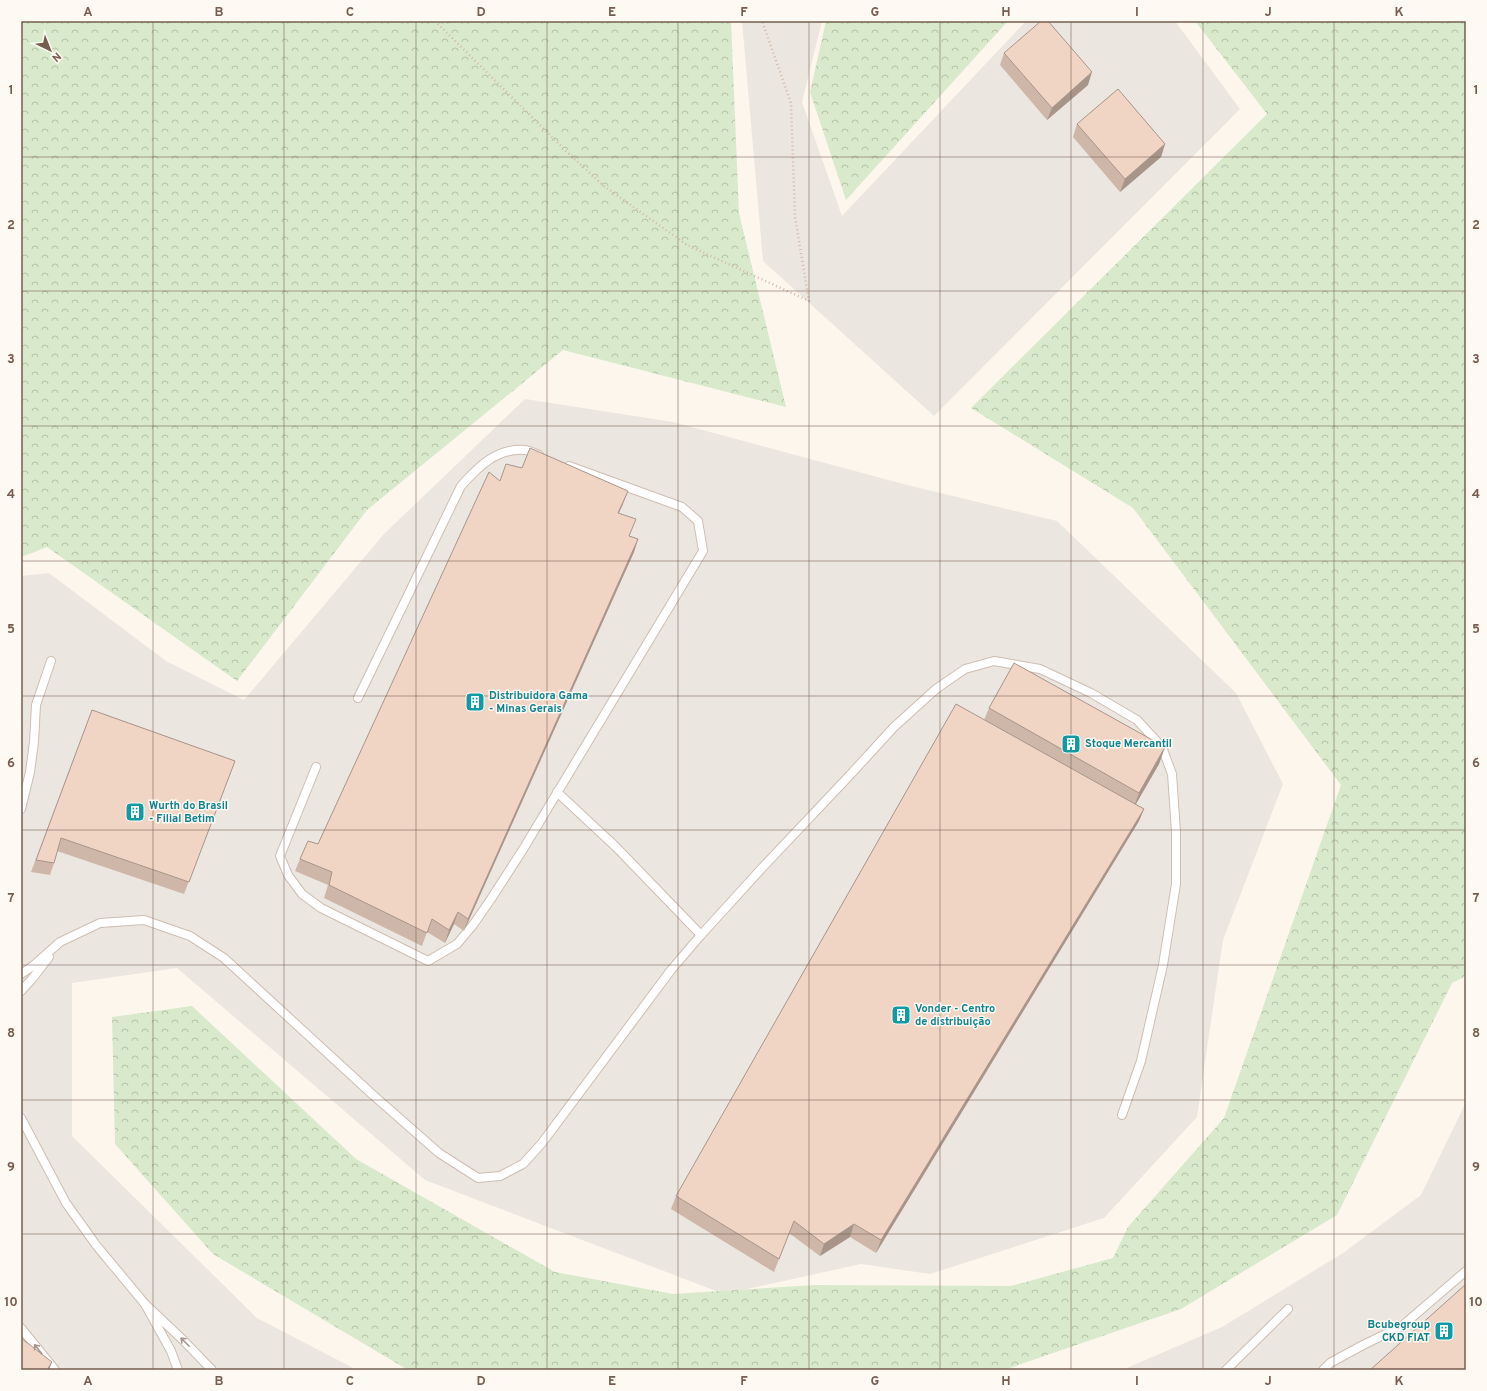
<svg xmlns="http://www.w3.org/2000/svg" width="1487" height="1391" font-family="Overpass,sans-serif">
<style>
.industrial{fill:#ece6e1}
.forest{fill:url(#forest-crowns)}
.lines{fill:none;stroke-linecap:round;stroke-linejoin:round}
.lane-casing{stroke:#cebeb1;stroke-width:10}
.path{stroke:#d6b8a8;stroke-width:2.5;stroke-dasharray:1 3;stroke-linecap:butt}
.lane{stroke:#fff;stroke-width:8}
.wall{fill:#ceb7a9}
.shaded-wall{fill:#a8958a}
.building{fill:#f0d5c5;stroke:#a8958a}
.oneway{stroke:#a7968d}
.grid{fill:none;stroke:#775d4f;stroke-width:1;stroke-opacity:0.55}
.labels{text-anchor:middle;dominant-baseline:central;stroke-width:3;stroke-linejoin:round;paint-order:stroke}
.culture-label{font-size:11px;font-weight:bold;fill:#0d838f;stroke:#fefaf3;text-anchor:start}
.neatline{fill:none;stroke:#775d4f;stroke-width:1.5}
.grid-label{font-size:13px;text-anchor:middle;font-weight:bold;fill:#775d4f}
</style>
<defs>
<pattern id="forest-crowns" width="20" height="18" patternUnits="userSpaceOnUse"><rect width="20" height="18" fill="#d8eacb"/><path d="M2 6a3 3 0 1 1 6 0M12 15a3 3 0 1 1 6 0" fill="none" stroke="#b4c1a7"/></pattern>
</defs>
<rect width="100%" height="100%" fill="#fcf6ed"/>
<g class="industrial">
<path d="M742 21H822L802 102 842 216 1026 21H1175L1240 109 934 416 763 261Z"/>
<path d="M525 399 673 422 907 485 1057 521 1236 693 1283 784 1223 940 1197 1117 1104 1218 930 1274 861 1264 724 1294 425 1180 177 968 72 983V1136L257 1318 357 1370H21V576L49 573 166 661 244 700 384 534Z"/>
<path d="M1466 1102V1370H1122L1222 1327 1343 1253 1421 1195Z"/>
</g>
<g class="forest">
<path d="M21 21H731L739 213 786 407 563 350 367 510 237 681 47 547 21 557Z"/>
<path d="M826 21H1008L846 200 810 92Z"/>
<path d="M1195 21H1466V976L1452 983 1337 1215 1181 1309 1004 1370H408L213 1254 115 1144 112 1017 192 1006 356 1159 555 1272 673 1294 815 1285 1011 1286 1113 1258 1128 1227 1224 1118 1341 785 1133 508 971 408 1267 114Z"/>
</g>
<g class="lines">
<defs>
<g id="lane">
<path d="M358 698 461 486C478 467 496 448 524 450 529 450 534 453 539 455"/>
<path d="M316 767 280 856 288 875 302 894 321 908 428 961 457 944 473 925 491 899 522 851 703 551 698 521 682 507 569 466"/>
<path d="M21 809 30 772 34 742 36 705 51 661"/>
<path d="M701 935 762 868 850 775 894 727 936 689 965 669 994 661 1040 669 1091 693 1137 720 1162 747 1172 774 1176 832V884L1163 965 1141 1061 1122 1115"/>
<path d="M21 974 33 966 60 942 100 923 144 920 190 936 224 958 373 1095 439 1153 478 1178 500 1176 523 1164 542 1143 671 970 701 935 616 847 557 792"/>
<path d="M21 991 32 979 49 957"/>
<path d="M21 1118 66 1203 96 1245 145 1304"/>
<path d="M21 1328 55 1370"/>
<path d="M178 1370 171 1351 145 1304 183 1340 212 1370"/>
<path d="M1226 1370 1288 1309"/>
<path d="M1323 1370 1330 1363 1363 1345 1402 1326 1466 1271"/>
</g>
</defs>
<use href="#lane" class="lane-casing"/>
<path class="path" d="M435 21 567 152 604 186 687 245 809 301 795 217 791 103 762 21"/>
<use href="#lane" class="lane"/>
</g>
<g class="wall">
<path d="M1004 53 1088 85 1047 120 1000 65Z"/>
<path d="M1077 124 1165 144 1161 157 1120 192 1073 137Z"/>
<path d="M500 481 623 504 619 513 630 536 638 539 634 552 464 931 454 924 445 943 427 932 422 946 324 898 328 885 295 871 300 859 318 844Z"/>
<path d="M989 708 1165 747 1159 764 1136 804 1144 809 1139 821 876 1253 850 1237 820 1256 789 1233 774 1272 671 1209 676 1196 984 720Z"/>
<path d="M92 710 235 761 184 894 57 851 54 863 50 875 31 872Z"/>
</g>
<g class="shaded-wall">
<path d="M1092 72 1088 85 1047 120 1052 108Z"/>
<path d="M1165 144 1161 157 1120 192 1125 179Z"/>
<path d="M628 491 623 504 613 525 618 513Z"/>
<path d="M638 539 634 552 464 931 468 919Z"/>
<path d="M1165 747 1159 764 1133 809 1139 793Z"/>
<path d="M1144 809 1139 821 876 1253 881 1240Z"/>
<path d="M458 912 454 924 445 943 449 930Z"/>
<path d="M854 1224 850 1237 820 1256 824 1244Z"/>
<path d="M52 1362 49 1370H47Z"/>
</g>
<g class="building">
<path d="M1041 21H1048L1092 72 1052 108 1004 53Z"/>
<path d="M1118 89 1165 144 1125 179 1077 124Z"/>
<path d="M530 448 628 491 618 513 636 519 629 536 638 539 468 919 458 912 449 930 432 919 427 933 329 885 332 872 300 859 308 841 318 844 489 472 500 481 506 464 522 468Z"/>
<path d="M1014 663 1165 747 1139 793 989 708Z"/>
<path d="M956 704 1144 809 881 1240 854 1224 824 1244 794 1221 779 1259 676 1196Z"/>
<path d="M92 710 235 761 189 882 61 838 54 863 36 860Z"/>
<path d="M1466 1284V1370H1370Z"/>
<path d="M21 1338 52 1362 47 1370H21Z"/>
</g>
<defs><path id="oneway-shaft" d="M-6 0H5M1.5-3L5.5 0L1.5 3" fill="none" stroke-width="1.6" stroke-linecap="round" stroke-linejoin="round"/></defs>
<g class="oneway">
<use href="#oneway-shaft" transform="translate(185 1342) rotate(-135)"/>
<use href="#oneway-shaft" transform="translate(38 1349) rotate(-129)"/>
</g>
<path class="grid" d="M153 21V1370M284 21V1370M416 21V1370M547 21V1370M678 21V1370M809 21V1370M940 21V1370M1071 21V1370M1203 21V1370M1334 21V1370M21 157H1466M21 291H1466M21 426H1466M21 561H1466M21 696H1466M21 830H1466M21 965H1466M21 1100H1466M21 1234H1466"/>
<defs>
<symbol id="building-square" viewBox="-11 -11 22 22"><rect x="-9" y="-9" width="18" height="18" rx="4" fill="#0f9aa8" stroke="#fefaf3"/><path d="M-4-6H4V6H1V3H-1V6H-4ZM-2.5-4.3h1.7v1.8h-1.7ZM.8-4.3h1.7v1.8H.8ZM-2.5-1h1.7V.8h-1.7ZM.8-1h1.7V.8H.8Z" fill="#fff"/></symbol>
</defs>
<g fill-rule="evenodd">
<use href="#building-square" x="464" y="691" width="22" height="22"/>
<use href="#building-square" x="1060" y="733" width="22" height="22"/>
<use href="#building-square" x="124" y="801" width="22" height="22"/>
<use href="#building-square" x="890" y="1004" width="22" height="22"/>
<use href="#building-square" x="1433" y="1320" width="22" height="22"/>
</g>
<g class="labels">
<g class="culture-label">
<text x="489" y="696">Distribuidora Gama<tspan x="489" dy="13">- Minas Gerais</tspan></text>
<text x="1085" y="744">Stoque Mercantil</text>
<text x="149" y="806">Wurth do Brasil<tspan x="149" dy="13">- Filial Betim</tspan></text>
<text x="915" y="1009">Vonder - Centro<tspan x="915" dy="13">de distribuição</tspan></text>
<text x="1430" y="1325" text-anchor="end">Bcubegroup<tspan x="1430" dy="13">CKD FIAT</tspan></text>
</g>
</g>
<rect width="1487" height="1391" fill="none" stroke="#fefaf3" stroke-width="44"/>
<g transform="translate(50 50) rotate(137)" stroke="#fefaf3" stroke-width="3" paint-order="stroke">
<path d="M0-3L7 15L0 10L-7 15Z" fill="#775d4f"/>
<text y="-6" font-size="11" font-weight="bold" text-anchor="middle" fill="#775d4f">N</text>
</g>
<rect x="22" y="22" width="1443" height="1347" class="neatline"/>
<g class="grid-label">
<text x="88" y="16">A</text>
<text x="219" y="16">B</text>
<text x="350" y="16">C</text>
<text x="481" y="16">D</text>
<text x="612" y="16">E</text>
<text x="744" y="16">F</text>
<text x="875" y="16">G</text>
<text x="1006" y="16">H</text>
<text x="1137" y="16">I</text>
<text x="1268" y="16">J</text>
<text x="1399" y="16">K</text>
<text x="11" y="94">1</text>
<text x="1476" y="94">1</text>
<text x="11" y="229">2</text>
<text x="1476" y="229">2</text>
<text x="11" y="363">3</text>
<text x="1476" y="363">3</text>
<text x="11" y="498">4</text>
<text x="1476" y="498">4</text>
<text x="11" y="633">5</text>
<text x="1476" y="633">5</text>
<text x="11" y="767">6</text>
<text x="1476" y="767">6</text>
<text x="11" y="902">7</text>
<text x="1476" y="902">7</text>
<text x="11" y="1037">8</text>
<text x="1476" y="1037">8</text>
<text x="11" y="1171">9</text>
<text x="1476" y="1171">9</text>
<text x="11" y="1306">10</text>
<text x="1476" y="1306">10</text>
<text x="88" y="1385">A</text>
<text x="219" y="1385">B</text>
<text x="350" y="1385">C</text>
<text x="481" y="1385">D</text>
<text x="612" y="1385">E</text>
<text x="744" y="1385">F</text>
<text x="875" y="1385">G</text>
<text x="1006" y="1385">H</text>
<text x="1137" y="1385">I</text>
<text x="1268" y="1385">J</text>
<text x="1399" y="1385">K</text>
</g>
</svg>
